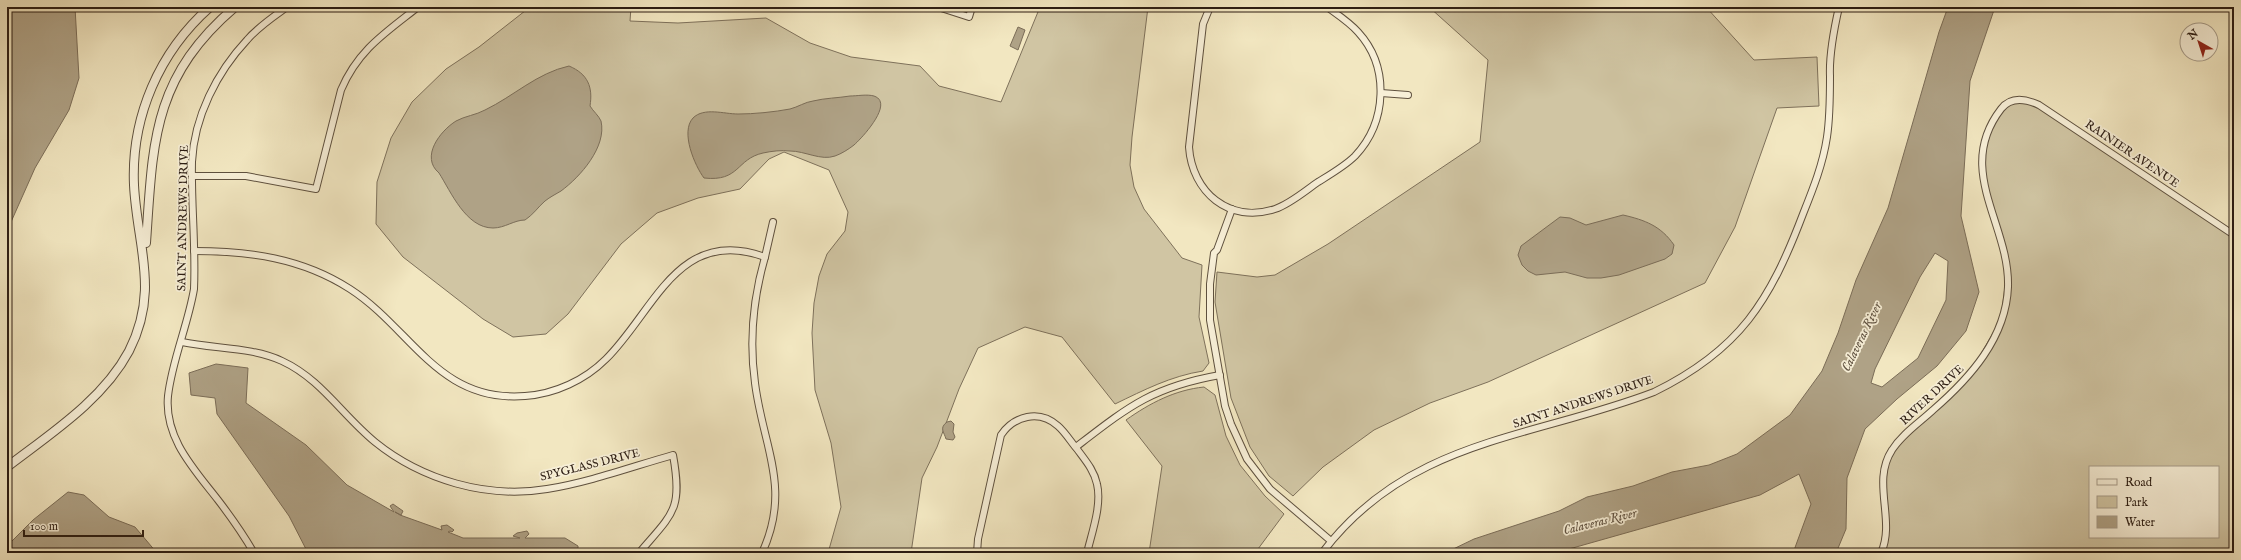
<svg xmlns="http://www.w3.org/2000/svg" width="2241" height="560" font-family="'IM FELL English',serif">
<style>
.green{fill:#d0c5a3;stroke:#7e715b;fill-rule:evenodd}
.water{fill:#afa286;stroke:#7b6d58;fill-rule:evenodd}
.lines{fill:none;stroke-linecap:round;stroke-linejoin:round}
.minor-casing{stroke:#5e503e;stroke-width:8}
.tertiary-casing{stroke:#5e503e;stroke-width:10}
.minor{stroke:#f7efd7;stroke-width:6}
.tertiary{stroke:#f7efd7;stroke-width:8}
.labels{text-anchor:middle;dominant-baseline:central;stroke-width:3.5;stroke-linejoin:round;paint-order:stroke}
.street-label{font-size:12px;fill:#2c1d13;stroke:#f7efd7}
.water-label{font-size:13px;font-style:italic;fill:#605241;stroke:#f7efd7}
</style>
<rect width="100%" height="100%" fill="#f2e7c1"/>
<filter id="stains"><feTurbulence type="fractalNoise" baseFrequency=".005" numOctaves="4"/><feColorMatrix values="0 0 0 0 .2 0 0 0 0 .09 0 0 0 0 .02 0 0 0 .5 -.17"/></filter>
<radialGradient id="worn" r=".72"><stop offset=".6" stop-color="#630" stop-opacity="0"/><stop offset="1" stop-color="#630" stop-opacity=".3"/></radialGradient>
<g class="green">
<path d="M530 7H631L630 21 678 23 766 18 810 43 851 57 920 66 939 86 1001 102 1040 7H1148L1132 137 1130 165 1134 187 1144 209 1182 258 1202 265 1199 317 1209 363 1203 371C1171 376 1144 390 1115 404L1062 337 1025 327 978 348 959 389 937 447 922 478 911 553H828L841 507 831 443 815 390 812 333 814 303 819 276 827 254 845 231 848 212 829 170 784 152 769 159 740 189 698 198 657 213 621 244 568 314 546 334 513 337 483 319 403 257 376 224 377 182 391 138 412 102 446 69 479 47Z"/>
<path d="M1429 7H1706L1754 60 1817 57 1819 106 1777 108 1735 227 1705 283 1488 382 1430 403 1374 430 1323 467 1293 496 1269 476 1250 447 1231 398 1215 302 1217 272 1257 277 1275 275 1328 244 1480 142 1488 60Z"/>
<path d="M2022 99 2039 105 2234 235V553H1880L1887 535 1882 483 1887 458 1906 433 1966 380 2001 319 2007 270 1982 168 1989 131 2003 106ZM2090 467H2218V537H2090Z"/>
<path d="M1204 387 1215 395 1226 436 1240 465 1265 496 1284 514 1255 553H1149L1162 466 1126 420C1150 403 1175 390 1204 387Z"/>
</g>
<g class="water">
<path d="M7 7H75L79 78 69 110 35 168 7 231Z"/>
<path d="M1948 7H1995L1970 81 1961 216 1979 292 1966 331 1937 366 1897 399 1865 429 1847 478 1846 529 1836 553H1793L1811 504 1799 474 1760 495 1555 553H1445L1474 539 1559 511 1587 497 1633 486 1672 472 1709 465 1737 454 1790 415 1822 371 1838 333 1856 280 1888 208 1939 32ZM1935 253 1948 261 1946 300 1918 358 1882 387 1871 383 1875 369 1920 277Z"/>
<path d="M1018 27 1025 30 1018 50 1010 46Z"/>
<path d="M569 66C588 74 593 87 590 106 593 111 599 116 601 121 607 147 580 177 561 191 556 194 550 197 545 201 538 207 533 215 525 220 514 220 505 228 493 228 466 228 451 192 439 173 420 157 440 131 456 121 465 116 476 115 485 110 514 96 537 73 569 66Z"/>
<path d="M850 96C857 96 867 94 874 96 895 103 861 139 854 145 849 149 841 154 835 156 821 161 805 151 790 151 782 150 772 151 763 153 736 159 740 182 704 178 695 166 680 132 693 118 704 107 724 114 738 114 754 114 774 112 790 109 798 107 805 102 813 101 825 98 838 98 850 96Z"/>
<path d="M1623 215C1645 220 1661 226 1674 245L1672 254 1665 259 1619 275 1601 278H1587L1565 272 1536 275 1528 271 1522 265 1518 255 1521 246 1560 217 1570 218 1586 225Z"/>
<path d="M216 364 248 368 246 403 306 445 347 485 394 512 390 506 393 504 403 511 401 515 395 512 400 515 442 530 441 526 447 525 454 530 452 532 450 531 448 532 463 538H520L513 536 517 533 527 531 529 534 525 538H565L578 546V553H308L289 516 217 414 215 398 191 395 189 373Z"/>
<path d="M947 422 951 421 954 424 953 432 955 437 953 440 946 439C944 432 939 428 947 422Z"/>
<path d="M68 492 84 495 109 517 135 527 157 553H7V546L33 520Z"/>
</g>
<g class="lines">
<defs>
<g id="minor">
<path d="M938 7 969 17 972 7"/>
<path d="M1210 7 1203 24 1189 147C1192 192 1229 224 1275 209 1290 204 1305 191 1318 182 1331 174 1345 166 1355 156 1387 122 1390 67 1358 32 1349 22 1338 15 1327 7"/>
<path d="M1381 93 1408 95"/>
<path d="M192 176H246L316 189 341 90C358 50 385 33 418 7"/>
<path d="M1232 209 1217 250 1214 253 1210 284V320L1225 406 1231 424 1247 459 1270 489 1331 541"/>
<path d="M194 251C249 251 302 258 350 289 412 329 438 403 525 396 555 394 585 380 606 359 654 312 678 225 765 257 753 299 749 340 755 383 763 447 792 488 762 553"/>
<path d="M765 257 773 222"/>
<path d="M182 342C215 349 252 347 282 361 321 379 342 415 375 442 422 480 487 499 547 489 590 482 631 467 673 455 683 510 673 513 639 553"/>
<path d="M1076 447C1128 407 1152 387 1220 375"/>
<path d="M254 553C243 534 231 517 218 500 194 469 164 438 168 396 172 360 188 325 194 289 196 247 191 204 192 162 194 117 217 72 247 40 258 27 273 17 287 7"/>
<path d="M977 553 978 539 1001 435C1014 416 1039 409 1058 426 1065 432 1071 442 1077 449 1085 460 1094 470 1097 484 1102 505 1092 532 1087 553"/>
<path d="M1322 553C1408 439 1531 439 1654 392 1740 350 1770 301 1803 214 1813 189 1823 164 1827 137 1830 117 1830 96 1830 76 1829 53 1834 29 1839 7"/>
<path d="M1881 553C1896 520 1871 482 1892 450 1902 434 1919 423 1933 410 1970 378 2006 338 2008 287 2010 224 1954 170 2001 109 2011 96 2026 99 2039 105L2234 235"/>
</g>
<g id="tertiary">
<path d="M146 243C153 142 152 78 235 7"/>
<path d="M7 467C50 434 103 400 129 351 160 290 137 246 134 185 131 117 159 52 210 7"/>
</g>
</defs>
<use href="#minor" class="minor-casing"/>
<use href="#tertiary" class="tertiary-casing"/>
<use href="#minor" class="minor"/>
<use href="#tertiary" class="tertiary"/>
</g>
<g class="labels">
<g class="street-label">
<text transform="translate(2132 154) rotate(34)">RAINIER AVENUE</text>
<text transform="translate(183 218) rotate(-89)">SAINT ANDREWS DRIVE</text>
<text transform="translate(1932 395) rotate(-43)">RIVER DRIVE</text>
<text transform="translate(1583 402) rotate(-18)">SAINT ANDREWS DRIVE</text>
<text transform="translate(590 465) rotate(-14)">SPYGLASS DRIVE</text>
</g>
<g class="water-label">
<text transform="translate(1862 337) rotate(-64)">Calaveras River</text>
<text transform="translate(1600 522) rotate(-14)">Calaveras River</text>
</g>
</g>
<rect width="2241" height="560" fill="none" stroke="#f2e7c1" stroke-width="24"/>
<rect x="8" y="8" width="2225" height="544" fill="none" stroke="#2c1d13" stroke-width="2"/>
<rect x="12" y="12" width="2217" height="536" fill="none" stroke="#2c1d13"/>
<rect x="2089" y="466" width="130" height="72" fill="#f7efd7" stroke="#a69b89"/>
<rect x="2097" y="479" width="20" height="6" fill="#f7efd7" stroke="#a69b89"/>
<text x="2125" y="486" font-size="12" fill="#2c1d13">Road</text>
<rect x="2097" y="496" width="20" height="12" fill="#d0c5a3" stroke="#a69b89"/>
<text x="2125" y="506" font-size="12" fill="#2c1d13">Park</text>
<rect x="2097" y="516" width="20" height="12" fill="#afa286" stroke="#a69b89"/>
<text x="2125" y="526" font-size="12" fill="#2c1d13">Water</text>
<g transform="translate(2199 42) rotate(321)"><circle r="19" fill="#f7efd7" stroke="#a69b89"/>
<path d="M0-3L7 15L0 10L-7 15Z" fill="#8f2418"/>
<text y="-6" font-size="11" font-weight="bold" text-anchor="middle" fill="#2c1d13">N</text>
</g>
<path d="M24 530v6h119v-6" fill="none" stroke="#2c1d13" stroke-width="2"/>
<text x="30" y="530" font-size="12" fill="#2c1d13" stroke="#f7efd7" stroke-width="3" paint-order="stroke">100 m</text>
<rect width="100%" height="100%" filter="url(#stains)"/>
<rect width="100%" height="100%" fill="url(#worn)"/>
</svg>
